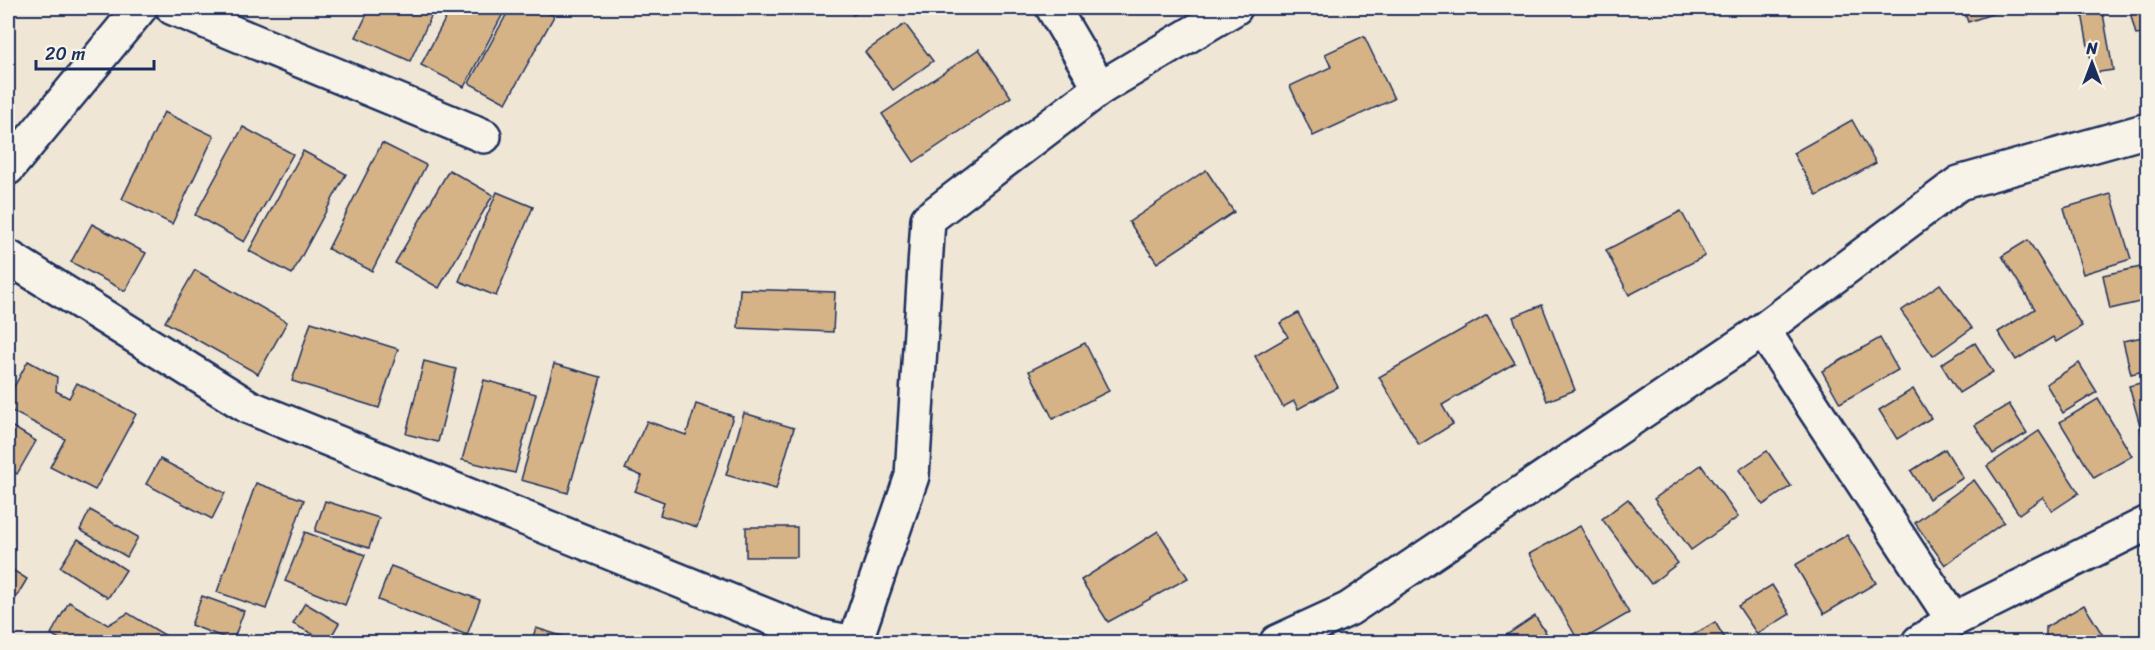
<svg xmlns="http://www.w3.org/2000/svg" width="2155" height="650" font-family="Sriracha,sans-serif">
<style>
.building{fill:#d5b387;stroke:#1b2f5e;stroke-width:1.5}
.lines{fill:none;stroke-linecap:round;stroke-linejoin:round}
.street-casing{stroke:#1b2f5e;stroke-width:38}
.street{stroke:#f7f3e8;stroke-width:33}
</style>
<rect width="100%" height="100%" fill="#f0e6d5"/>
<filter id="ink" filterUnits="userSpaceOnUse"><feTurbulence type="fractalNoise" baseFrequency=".0167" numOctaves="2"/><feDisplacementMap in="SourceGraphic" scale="12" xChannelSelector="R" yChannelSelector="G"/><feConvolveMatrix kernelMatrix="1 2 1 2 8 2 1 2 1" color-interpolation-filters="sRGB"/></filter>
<g filter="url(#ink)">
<g class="building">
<path d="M370 8H435L410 61 356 37Z"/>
<path d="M451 8H506L464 87 421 65Z"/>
<path d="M510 8H538L554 16 506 103 469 83Z"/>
<path d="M849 8H869L853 15Z"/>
<path d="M1963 8H2010L1968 22Z"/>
<path d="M2081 8H2102L2113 70 2093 73Z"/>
<path d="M2129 8H2148V33L2136 35Z"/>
<path d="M905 24 933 61 893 90 865 52Z"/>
<path d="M1364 36 1394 99 1313 136 1290 86 1331 67 1325 54Z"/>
<path d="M979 49 1011 97 914 162 882 114Z"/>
<path d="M164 112 214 136 172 224 122 199Z"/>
<path d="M1852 120 1876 163 1817 196 1793 153Z"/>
<path d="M243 127 293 154 244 242 195 215Z"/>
<path d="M382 143 426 165 372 271 328 249Z"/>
<path d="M303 151 346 174 292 274 249 251Z"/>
<path d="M449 170 493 195 439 288 395 263Z"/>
<path d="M1206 170 1234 212 1157 263 1129 222Z"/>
<path d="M497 192 533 207 496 296 459 281Z"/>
<path d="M2111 194 2131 259 2083 274 2064 208Z"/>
<path d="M1681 211 1705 256 1629 295 1606 250Z"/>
<path d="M92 224 146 253 125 291 71 262Z"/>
<path d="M2028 240 2082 326 2056 342 2053 337 2016 360 1998 332 2035 309 2002 256Z"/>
<path d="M2141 267 2148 300 2110 309 2103 275Z"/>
<path d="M195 270 287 322 258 374 165 322Z"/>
<path d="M1940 284 1972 328 1933 356 1901 311Z"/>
<path d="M740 289 835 292 833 332 738 328Z"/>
<path d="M1542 305 1575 390 1547 401 1513 317Z"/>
<path d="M1298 313 1338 387 1298 409 1294 401 1283 407 1255 356 1288 337 1280 323Z"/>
<path d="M1487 315 1515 363 1442 405 1453 424 1419 445 1379 377Z"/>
<path d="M311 322 398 349 379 408 292 381Z"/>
<path d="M2148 336V370L2131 374 2123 341Z"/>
<path d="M1880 338 1898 370 1840 403 1822 371Z"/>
<path d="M1085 343 1109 391 1053 419 1029 371Z"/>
<path d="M1975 343 1993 372 1959 393 1941 364Z"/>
<path d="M28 361 57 377 56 391 69 398 77 383 136 414 95 490 50 467 65 439 8 409V398Z"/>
<path d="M424 361 456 369 438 442 406 434Z"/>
<path d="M2079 363 2097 392 2063 413 2046 384Z"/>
<path d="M554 364 601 377 568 493 521 480Z"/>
<path d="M484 380 536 394 515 473 462 460Z"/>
<path d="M2148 381V454L2129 386Z"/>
<path d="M1913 389 1931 418 1897 439 1879 410Z"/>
<path d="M2098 399 2132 456 2094 478 2060 422Z"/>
<path d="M696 404 733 416 697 527 660 515 664 502 635 491 642 476 625 469 647 421 686 435Z"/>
<path d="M2009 404 2027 433 1993 454 1975 425Z"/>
<path d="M744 413 794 428 776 489 726 475Z"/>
<path d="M8 424 36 441 17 474 8 468Z"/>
<path d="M2039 431 2079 493 2052 511 2043 497 2019 514 1987 466Z"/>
<path d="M1945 449 1963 478 1929 499 1911 471Z"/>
<path d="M1767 451 1791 486 1763 505 1739 470Z"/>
<path d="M160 459 225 493 212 519 146 484Z"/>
<path d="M1701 465 1738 517 1691 550 1654 499Z"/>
<path d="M1974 480 2004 522 1945 565 1915 523Z"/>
<path d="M256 483 304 500 266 609 217 592Z"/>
<path d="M1628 499 1678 563 1651 584 1602 519Z"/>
<path d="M325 501 379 518 369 548 315 531Z"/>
<path d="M90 510 138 537 127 557 80 530Z"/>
<path d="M1580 526 1629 613 1579 642 1529 554Z"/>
<rect x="746" y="527" width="51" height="30"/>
<path d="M1158 531 1188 578 1108 622 1081 580Z"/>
<path d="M305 532 365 555 345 605 285 581Z"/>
<path d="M1847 535 1876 583 1824 614 1795 565Z"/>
<path d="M78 539 126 570 108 598 60 567Z"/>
<path d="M391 566 480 600 467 635 378 600Z"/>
<path d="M8 567 27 579 8 611Z"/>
<path d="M1772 585 1790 614 1757 634 1738 606Z"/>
<path d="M202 596 244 611 233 641 191 625Z"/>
<path d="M69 602 108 625 128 613 173 640 172 642H64L51 634Z"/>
<path d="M305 603 339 623 328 642 293 624Z"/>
<path d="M2084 605 2107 642H2046V627Z"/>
<path d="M1535 616 1552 642H1505L1502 638Z"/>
<path d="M1715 622 1727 642H1681Z"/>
<path d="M536 628 581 642H531Z"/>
<path d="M1480 634 1486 642H1465Z"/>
</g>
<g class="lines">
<defs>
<g id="street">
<path d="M173 8 484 136"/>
<path d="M1053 8 1100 88"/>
<path d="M8 168 140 8"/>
<path d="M8 257 249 407 817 636 849 642"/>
<path d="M1763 330 1953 620"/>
<path d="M855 642 912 476 928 219 1100 88 1235 8"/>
<path d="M1277 642 1349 609 1763 330 1959 183 2148 130"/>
<path d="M1919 642 1953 620 2148 523"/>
</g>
</defs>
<use href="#street" class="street-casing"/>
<use href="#street" class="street"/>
</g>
</g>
<rect width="2155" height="650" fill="none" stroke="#f7f3e8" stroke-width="30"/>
<rect x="15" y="15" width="2125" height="620" fill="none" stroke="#1b2f5e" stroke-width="2" filter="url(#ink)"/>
<g transform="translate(2092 63)" stroke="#f7f3e8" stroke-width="4.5" paint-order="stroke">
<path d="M0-4.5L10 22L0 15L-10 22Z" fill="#1b2f5e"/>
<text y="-9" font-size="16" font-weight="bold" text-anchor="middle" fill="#1b2f5e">N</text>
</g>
<path d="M36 60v9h118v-9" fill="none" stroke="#1b2f5e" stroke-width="3"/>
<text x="45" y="60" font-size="18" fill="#1b2f5e" stroke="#f7f3e8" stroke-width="4.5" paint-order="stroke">20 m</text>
</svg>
